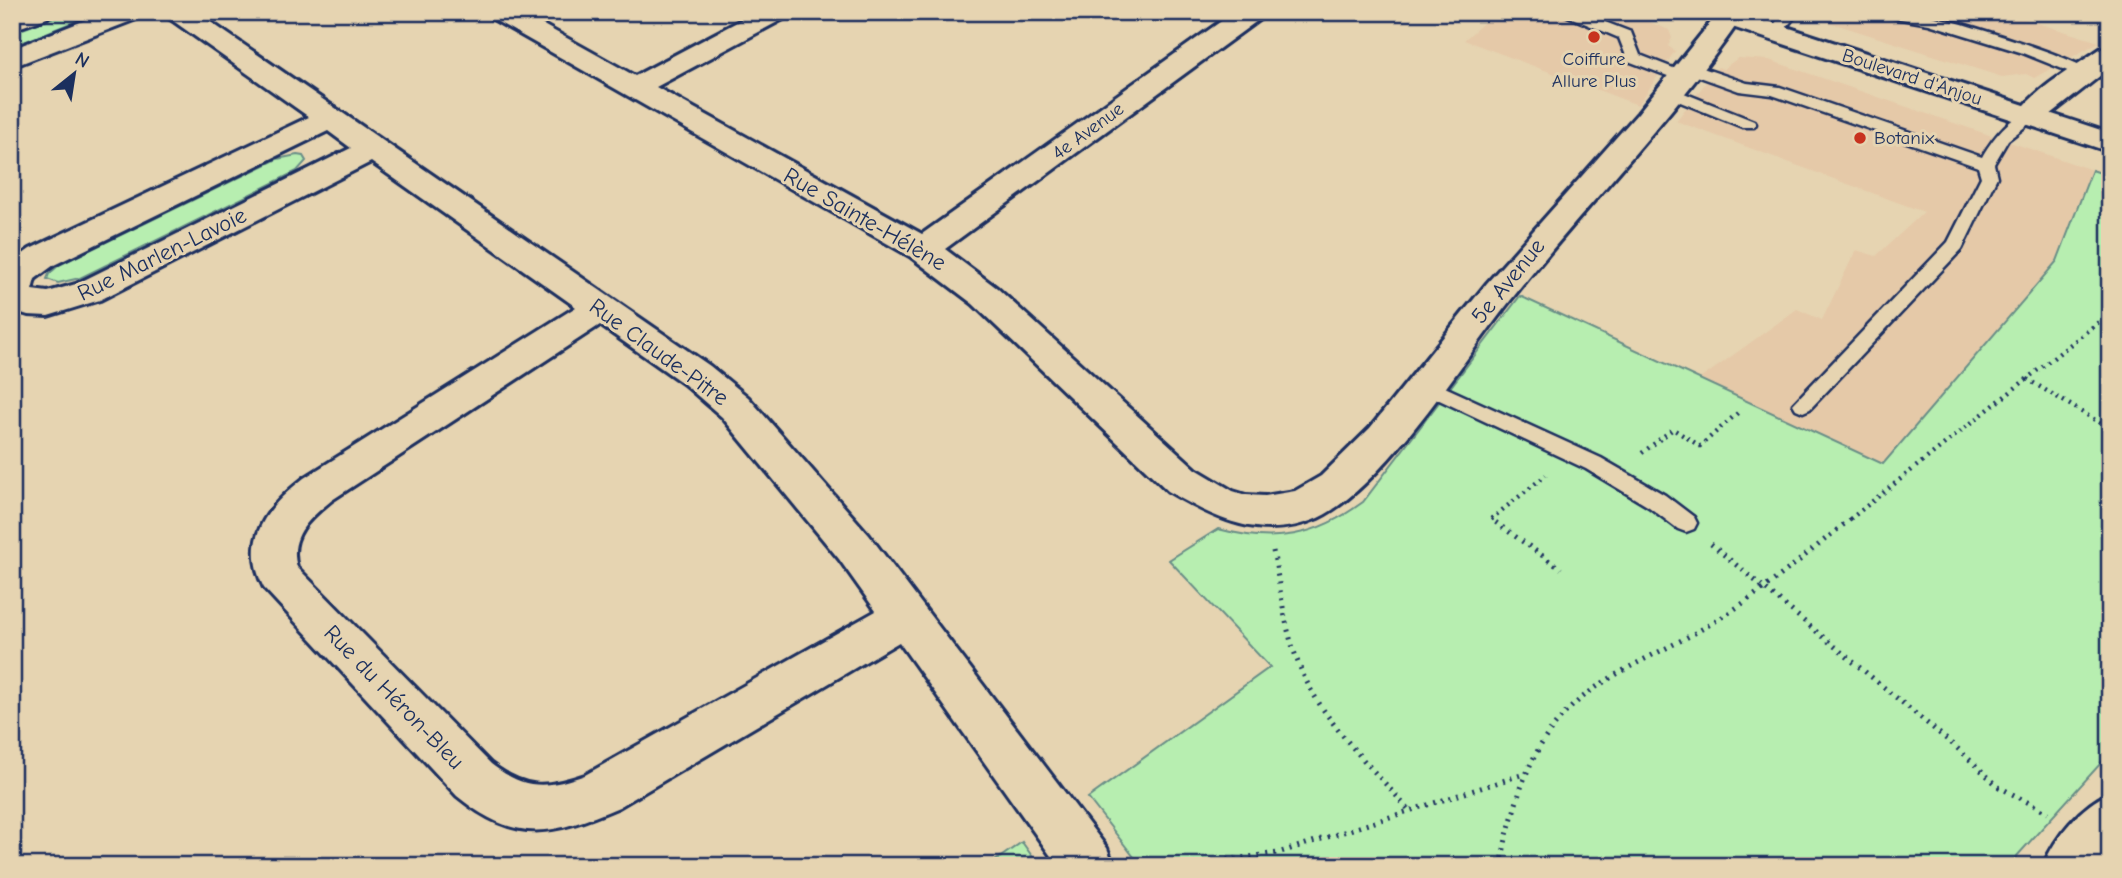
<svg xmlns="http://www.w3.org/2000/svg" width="2122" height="878" font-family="'Comic Neue',sans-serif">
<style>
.built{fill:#e5c9a8}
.green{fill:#b7eeb0;stroke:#698e87;stroke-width:2}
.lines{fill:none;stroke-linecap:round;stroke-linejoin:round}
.lane-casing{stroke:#1b2f5e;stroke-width:5}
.street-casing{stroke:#1b2f5e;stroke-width:6}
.secondary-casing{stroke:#1b2f5e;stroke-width:6}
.path-far1{stroke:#1b2f5e;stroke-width:4.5;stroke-dasharray:2 5;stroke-linecap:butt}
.path{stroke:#1b2f5e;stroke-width:5;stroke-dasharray:2 6;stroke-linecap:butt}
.lane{fill:#e6d4b1;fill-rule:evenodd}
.street{fill:#e6d4b1;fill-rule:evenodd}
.secondary{fill:#e6d4b1;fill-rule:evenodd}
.poi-dot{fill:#c8321e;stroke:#e6d4b1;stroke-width:2.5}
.labels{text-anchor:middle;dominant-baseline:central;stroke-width:6;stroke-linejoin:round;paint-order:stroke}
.far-poi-label{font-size:19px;fill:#1b2f5e;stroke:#e6d4b1}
.far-street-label{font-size:19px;fill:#1b2f5e;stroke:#e6d4b1}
.street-label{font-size:23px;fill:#1b2f5e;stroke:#e6d4b1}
</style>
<rect width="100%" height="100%" fill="#e6d4b1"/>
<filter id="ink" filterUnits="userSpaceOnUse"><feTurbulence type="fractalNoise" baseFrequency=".0143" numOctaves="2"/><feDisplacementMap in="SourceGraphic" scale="14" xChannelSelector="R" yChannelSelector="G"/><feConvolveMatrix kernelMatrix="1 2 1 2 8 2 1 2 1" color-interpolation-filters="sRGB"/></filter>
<g filter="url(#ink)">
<g class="built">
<path d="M1496 12H1625L1669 30 1672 38 1668 46 1675 51 1638 105 1464 40Z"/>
<path d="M1797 12H2001L2099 42 2034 78 2026 74 2002 77Z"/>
<path d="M1738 58 1769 60 2092 170 2057 261 1883 464 1700 379 1797 309 1822 320 1856 250 1876 256 1924 212 1676 121 1718 67 1723 69Z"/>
</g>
<g class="green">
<path d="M67 12H98L12 47V33Z"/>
<path d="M297 155 303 156 306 161 297 171 80 278 58 283 47 279 49 274 59 265 277 159Z"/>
<path d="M2092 170 2110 176V753L2008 866H1141L1088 798 1270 667 1169 560 1218 529C1274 544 1316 537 1363 502L1520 296 1883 464 2057 261Z"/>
<path d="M1022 842 1039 866H988Z"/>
</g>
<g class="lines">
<defs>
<g id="lane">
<path d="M1558 12H1579L1631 32 1640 55 1686 73 1689 76 1681 81 1628 61 1619 38Z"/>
<path d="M1784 12H1799L1780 35H1770L1768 32Z"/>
<path d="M1877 12C1895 12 1913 12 1931 16 1957 21 2078 58 2093 73L2090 76H2080L2020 52 1929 24 1884 16Z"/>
<path d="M1688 63 1747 83 1780 87 1982 157C1991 141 2015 107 2037 113L2039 116 2008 140 1994 164 1997 177 1962 249 1810 409 1803 412 1796 409 1793 404 1948 242 1981 177 1978 167 1772 95 1739 91 1683 71 1680 68 1683 65Z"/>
<path d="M1669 87 1754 121 1756 124 1754 127H1742L1663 95 1661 92 1663 89Z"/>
<path d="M1425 378 1601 458 1665 495 1694 517 1697 523 1694 529 1686 532 1678 529 1649 507 1586 469 1418 390 1415 385 1418 380Z"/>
</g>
<g id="street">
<path d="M51 12 47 18 12 30V13Z"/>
<path d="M106 12H143L139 18 12 67V49Z"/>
<path d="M165 12H196L710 366 748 397 869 535 1107 848 1114 866H1058L899 642 619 807C553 835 517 845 457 796L264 588C240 540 266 508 304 478L576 307 371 162 100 300 48 316 28 315 12 310V262L30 249 309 117 169 18ZM328 131 351 148 76 284 48 292 32 290 35 279 54 265ZM600 325 684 384 722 417 839 559 876 611 585 775C545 789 525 790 491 764L297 567C288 536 310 518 332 500Z"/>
<path d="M487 12H520L635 76 756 12H789L785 18 656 87 922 234 1234 12H1265L1261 18 945 249 997 288 1196 469 1233 491 1246 495 1265 496 1295 491 1321 476 1370 428 1487 283 1638 113 1719 12H1739L1742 17C1673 118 1586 205 1510 301 1463 360 1384 487 1318 518 1263 542 1215 519 1168 491L973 304 911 257 491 18Z"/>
<path d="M2110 47V68L2041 122 2031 125 2021 122 2016 116C2036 88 2073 68 2100 49Z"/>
</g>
<g id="secondary">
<path d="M1701 12H1741L2110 133V152L1705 18Z"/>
<path d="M2110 793V855L2101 866H2043C2055 837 2081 805 2110 793Z"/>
</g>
</defs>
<use href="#lane" class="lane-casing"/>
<use href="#street" class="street-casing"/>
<use href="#secondary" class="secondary-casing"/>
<g class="path-far1">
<path d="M2027 379 2110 429"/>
<path d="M1642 453 1673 429 1700 446 1741 410"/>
<path d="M1491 519 1546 475"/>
<path d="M1850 519 2110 313"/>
</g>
<g class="path">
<path d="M1493 518 1491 519 1561 569"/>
<path d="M1711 544 1957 748 1999 787 2048 813"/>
<path d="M1273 551C1280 584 1283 619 1294 651 1314 714 1366 761 1409 810"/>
<path d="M1179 866 1278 853 1524 774"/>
<path d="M1502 866C1503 844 1510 825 1516 804 1552 678 1635 674 1730 612 1773 584 1812 549 1852 518"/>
</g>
<use href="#lane" class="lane"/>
<use href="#street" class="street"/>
<use href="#secondary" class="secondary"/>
</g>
</g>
<g class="poi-dot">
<circle cx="1594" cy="37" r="7"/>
<circle cx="1860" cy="138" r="7"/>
</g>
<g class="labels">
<g class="far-poi-label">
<text x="1594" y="59">Coiffure<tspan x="1594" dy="22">Allure Plus</tspan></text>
<text x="1874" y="138" text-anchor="start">Botanix</text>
</g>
<g class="far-street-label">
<text transform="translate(1912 77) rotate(18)">Boulevard d'Anjou</text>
<text transform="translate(1088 131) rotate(-36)">4e Avenue</text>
</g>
<g class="street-label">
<text transform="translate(865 219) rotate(30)">Rue Sainte-Hélène</text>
<text transform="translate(162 254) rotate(-26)">Rue Marlen-Lavoie</text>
<text transform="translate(1508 281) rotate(-51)">5e Avenue</text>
<text transform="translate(659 352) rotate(36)">Rue Claude-Pitre</text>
<text transform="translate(394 697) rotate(46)">Rue du Héron-Bleu</text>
</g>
</g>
<rect width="2122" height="878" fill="none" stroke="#e6d4b1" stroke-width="42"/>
<rect x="21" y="21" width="2080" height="836" fill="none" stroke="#1b2f5e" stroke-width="2.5" filter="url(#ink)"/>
<g transform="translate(74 74) rotate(30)" stroke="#e6d4b1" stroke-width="5" paint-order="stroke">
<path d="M0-5L12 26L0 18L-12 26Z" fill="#1b2f5e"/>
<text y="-10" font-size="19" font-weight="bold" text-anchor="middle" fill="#1b2f5e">N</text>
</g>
</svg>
